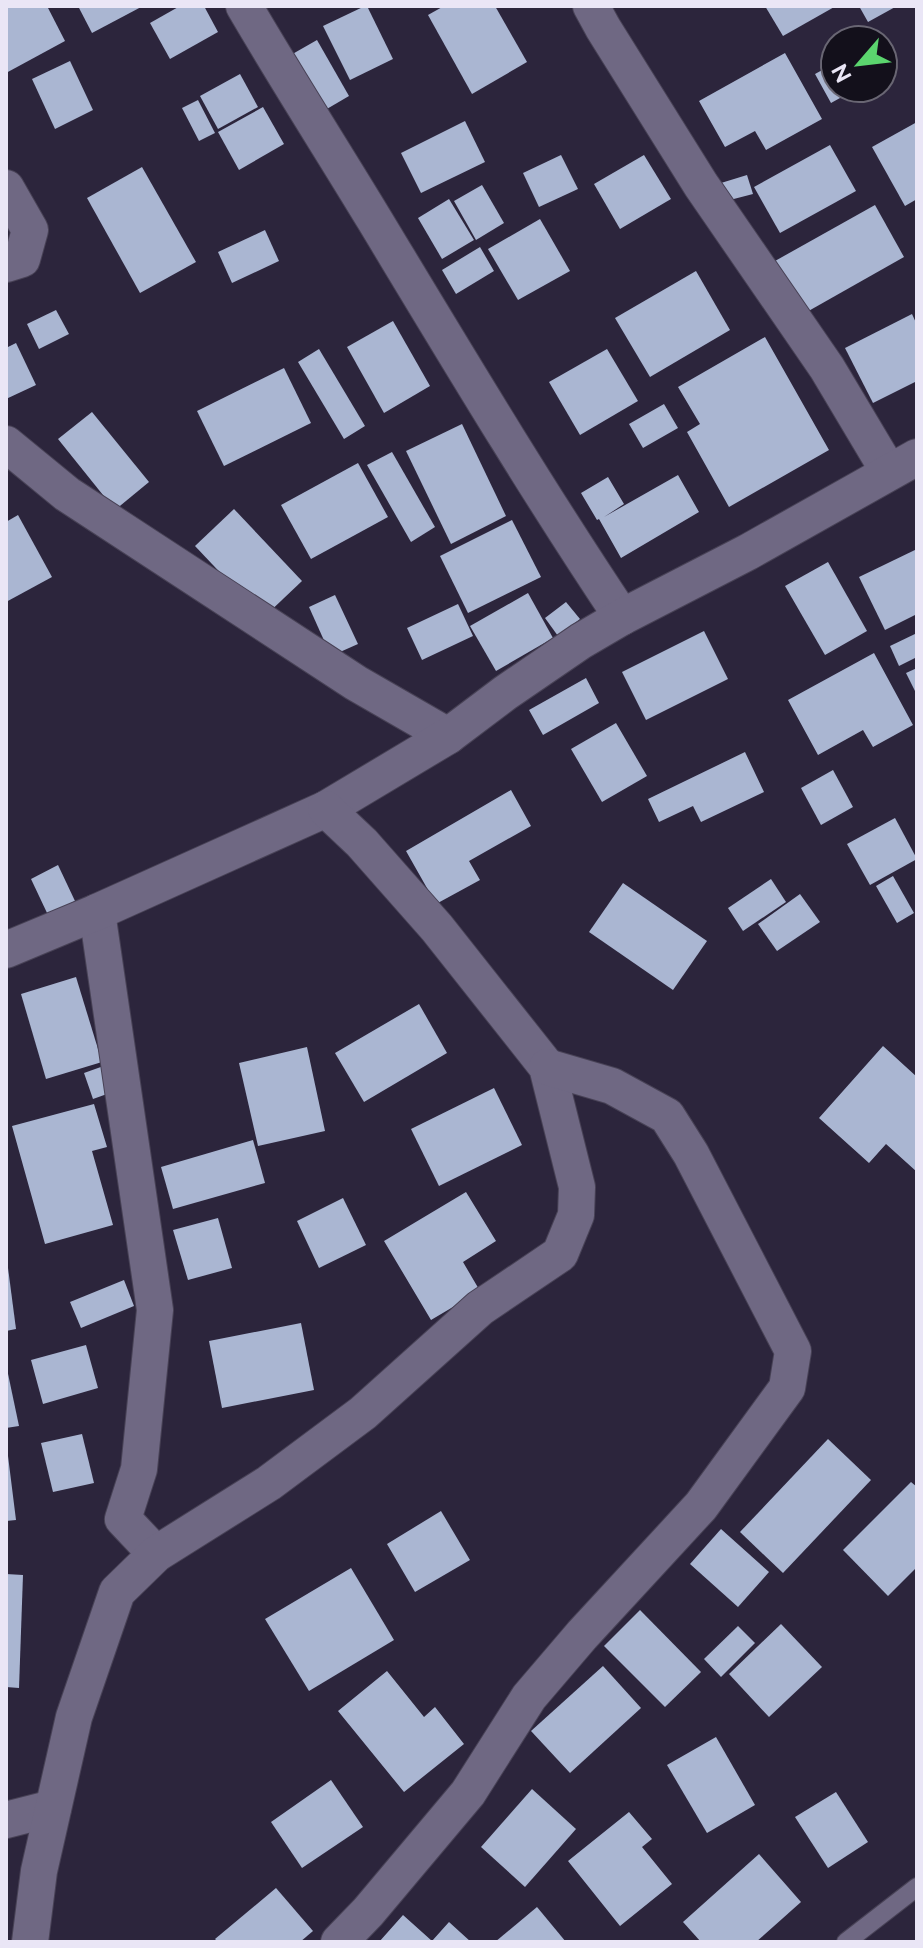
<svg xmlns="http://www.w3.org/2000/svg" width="923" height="1948" font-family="Raleway,sans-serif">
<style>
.building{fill:#aab6d2}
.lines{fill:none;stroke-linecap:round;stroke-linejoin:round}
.lane-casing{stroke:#484256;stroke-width:20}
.street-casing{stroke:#484256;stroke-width:38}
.lane{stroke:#6f6883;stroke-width:18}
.street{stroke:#6f6883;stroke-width:36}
</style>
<rect width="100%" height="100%" fill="#2c253c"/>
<g class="building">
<path d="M6 6H47L65 41 6 73Z"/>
<path d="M78 6H143L92 33Z"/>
<path d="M180 6H204L218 32 170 59 150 23Z"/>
<path d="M365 6H367L393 59 350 80 323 26Z"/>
<path d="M444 6H495L527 62 472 94 428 15Z"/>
<path d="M765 6H836L783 36Z"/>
<path d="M859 6H897L868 22Z"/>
<path d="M317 40 349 96 320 113 289 56Z"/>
<path d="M785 53 822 119 766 150 755 131 725 147 699 101Z"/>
<path d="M70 61 93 110 55 129 32 79Z"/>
<path d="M835 63V88H858L831 103 815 74Z"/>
<path d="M240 74 258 107 218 129 200 96Z"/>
<path d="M198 100 215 133 199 141 182 108Z"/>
<path d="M263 107 284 144 239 170 218 132Z"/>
<path d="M465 121 485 162 421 193 401 153Z"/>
<path d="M917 122V199L905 206 872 147Z"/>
<path d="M830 145 856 191 780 233 754 187Z"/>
<path d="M561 155 578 189 539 207 523 173Z"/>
<path d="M644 155 671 199 620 229 594 184Z"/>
<path d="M142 167 196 262 140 293 87 198Z"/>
<path d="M747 175 753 194 726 201 721 183Z"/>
<path d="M482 185 504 223 476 240 454 201Z"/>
<path d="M449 199 474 240 442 259 418 218Z"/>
<path d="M875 205 904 257 805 313 775 261Z"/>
<path d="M540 219 570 271 518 300 488 249Z"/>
<path d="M265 230 279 261 232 283 218 252Z"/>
<path d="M480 247 494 271 456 294 442 270Z"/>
<path d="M696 271 730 330 650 377 615 318Z"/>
<path d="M56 310 69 334 39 349 27 324Z"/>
<path d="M912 314 917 325V381L873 403 845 348Z"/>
<path d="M393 321 430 386 384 413 347 347Z"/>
<path d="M765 337 829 450 729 507 687 432 700 424 678 387Z"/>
<path d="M16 343 36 385 6 399V348Z"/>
<path d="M319 349 365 426 344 439 298 362Z"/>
<path d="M607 349 638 401 580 435 549 382Z"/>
<path d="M284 368 311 423 224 466 197 411Z"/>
<path d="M664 404 678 428 643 448 629 424Z"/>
<path d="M92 412 149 482 115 510 58 439Z"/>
<path d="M462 424 506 516 451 544 406 451Z"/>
<path d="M392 452 435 527 411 542 367 465Z"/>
<path d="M358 463 388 517 311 559 281 505Z"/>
<path d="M678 475 699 512 621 558 599 519 597 520 581 493 608 477 624 504 604 517Z"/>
<path d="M234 509 302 581 263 618 195 546Z"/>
<path d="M18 515 52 577 6 602V522Z"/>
<path d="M512 520 541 577 468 613 440 556Z"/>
<path d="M917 549V614L885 630 859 577Z"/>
<path d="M828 562 867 631 825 655 785 586Z"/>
<path d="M528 593 553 638 496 671 470 626Z"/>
<path d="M335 595 358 644 331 656 309 607Z"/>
<path d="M566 602 580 619 558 636 545 618Z"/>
<path d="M458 604 473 636 422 660 407 628Z"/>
<path d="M704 631 728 679 646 720 622 672Z"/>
<path d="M917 633V657L899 666 890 646Z"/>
<path d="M874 653 913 725 873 747 863 730 818 755 788 700Z"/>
<path d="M917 668V695L906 673Z"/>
<path d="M586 678 599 703 543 735 529 710Z"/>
<path d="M616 723 647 776 602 802 571 749Z"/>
<path d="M745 752 764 792 701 822 693 806 659 822 648 799Z"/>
<path d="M833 770 853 807 821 825 801 788Z"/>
<path d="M511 790 531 826 469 861 480 880 436 904 406 851Z"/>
<path d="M895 818 917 859 870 885 847 844Z"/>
<path d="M58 865 75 901 48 915 31 879Z"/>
<path d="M893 876 914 913 897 923 876 886Z"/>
<path d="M771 879 786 902 743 931 728 908Z"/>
<path d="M623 883 707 941 673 990 589 932Z"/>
<path d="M800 894 820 922 777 951 758 924Z"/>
<path d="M76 977 102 1062 46 1079 21 994Z"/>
<path d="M419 1004 447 1053 364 1102 335 1053Z"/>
<path d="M883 1046 917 1077V1172L886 1144 869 1163 819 1118Z"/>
<path d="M307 1047 325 1131 258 1146 239 1063Z"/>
<path d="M112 1063 121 1089 93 1099 84 1073Z"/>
<path d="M494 1088 522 1145 439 1186 411 1129Z"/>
<path d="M94 1104 107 1147 92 1151 113 1225 45 1244 12 1126Z"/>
<path d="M253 1140 265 1183 173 1209 161 1167Z"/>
<path d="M466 1192 496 1241 463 1262 480 1291 431 1320 384 1241Z"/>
<path d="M343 1198 366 1245 319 1268 297 1221Z"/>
<path d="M218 1218 232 1268 188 1280 173 1230Z"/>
<path d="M6 1268H8L16 1329 6 1331Z"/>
<path d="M124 1280 134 1306 81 1328 70 1302Z"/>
<path d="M301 1323 314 1390 222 1408 209 1341Z"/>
<path d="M86 1345 98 1388 43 1404 31 1360Z"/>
<path d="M6 1369H7L19 1426 6 1428Z"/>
<path d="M82 1434 94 1483 53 1492 41 1443Z"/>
<path d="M828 1439 871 1480 783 1573 740 1532Z"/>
<path d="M6 1456H8L16 1520 6 1521Z"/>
<path d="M911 1482 917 1487V1567L888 1596 843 1550Z"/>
<path d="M441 1511 470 1560 415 1592 387 1544Z"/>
<path d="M721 1529 769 1572 738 1607 690 1564Z"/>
<path d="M351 1568 394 1640 309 1691 265 1619Z"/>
<path d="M6 1574 23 1575 19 1688 6 1687Z"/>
<path d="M640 1610 701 1672 665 1707 604 1646Z"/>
<path d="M781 1624 822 1667 769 1717 729 1674Z"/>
<path d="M738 1626 755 1643 721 1677 704 1659Z"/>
<path d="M603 1666 641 1708 570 1773 531 1731Z"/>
<path d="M387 1671 424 1717 435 1707 464 1744 404 1792 338 1711Z"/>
<path d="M716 1737 755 1805 707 1833 667 1765Z"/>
<path d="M331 1780 363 1827 302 1868 271 1822Z"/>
<path d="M532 1789 576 1829 525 1887 481 1847Z"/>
<path d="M836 1792 868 1842 828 1868 795 1817Z"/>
<path d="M629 1812 652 1839 642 1847 672 1884 620 1926 568 1861Z"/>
<path d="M759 1854 801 1902 756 1942H701L683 1922Z"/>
<path d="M276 1888 313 1931 300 1942H218L215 1939Z"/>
<path d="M537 1907 566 1942H495Z"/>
<path d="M403 1915 432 1941 449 1922 471 1942H379Z"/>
</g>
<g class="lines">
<defs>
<path id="lane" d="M846 1942 917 1887"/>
<g id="street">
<path d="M244 6C286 78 331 148 374 219 455 353 535 487 622 617"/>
<path d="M591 6 603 28 701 185 827 368 889 472"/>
<path d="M6 188 30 230 22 259 6 264"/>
<path d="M6 444 67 494 356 683 448 736"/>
<path d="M97 912 155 1310 139 1469 123 1519 156 1554"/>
<path d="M6 950 97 912 326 809 448 736 505 693 581 641 622 617 748 552 917 457"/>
<path d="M6 1820 53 1808"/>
<path d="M30 1942 39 1871 74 1717 117 1592 156 1554 269 1483 363 1413 480 1308 560 1254 576 1215 577 1187 547 1067 437 928 362 843 326 809"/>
<path d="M339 1942 368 1912 468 1793 529 1697 582 1635 701 1506 787 1388 793 1351 691 1154 667 1116 612 1086 547 1067"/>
</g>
</defs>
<use href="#lane" class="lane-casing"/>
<use href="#street" class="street-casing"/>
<use href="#lane" class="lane"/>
<use href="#street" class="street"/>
</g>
<rect width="923" height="1948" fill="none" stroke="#eae6f6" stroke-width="16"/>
<g transform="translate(859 64) rotate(242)"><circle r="38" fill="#13101b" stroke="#696673" stroke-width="2"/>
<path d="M0-6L14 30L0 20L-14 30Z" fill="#5bd56e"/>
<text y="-12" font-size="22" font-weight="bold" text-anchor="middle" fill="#eae6f6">N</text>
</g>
</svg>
